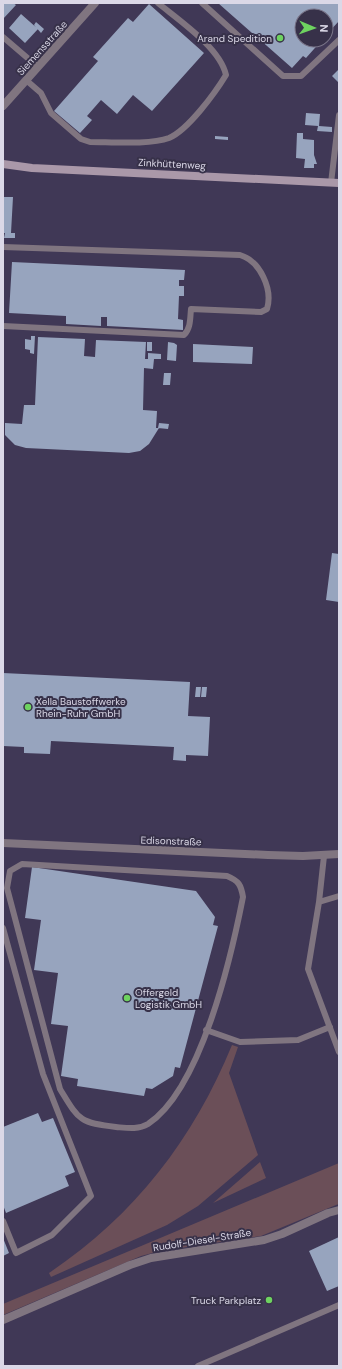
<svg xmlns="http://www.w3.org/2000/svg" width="342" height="1369" viewBox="0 0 342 1369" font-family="'DM Sans',sans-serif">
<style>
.built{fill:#403856;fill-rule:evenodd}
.green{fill:#6b4f58}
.building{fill:#97a4be}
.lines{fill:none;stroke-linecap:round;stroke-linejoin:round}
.lane{stroke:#807580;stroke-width:6}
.street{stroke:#807580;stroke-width:8}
.secondary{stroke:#aa98a9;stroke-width:8}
.poi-dot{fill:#6ed360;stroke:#373149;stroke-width:1.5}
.labels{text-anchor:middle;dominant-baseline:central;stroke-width:4;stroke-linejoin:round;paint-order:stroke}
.poi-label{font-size:10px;fill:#dbd8e7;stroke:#373149;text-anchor:end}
.street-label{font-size:10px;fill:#dbd8e7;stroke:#373149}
</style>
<rect width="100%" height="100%" fill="#373149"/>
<path class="built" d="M3,3H339V1366H3ZM302,16H326V40H302Z"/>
<path class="green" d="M232,1045L238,1047L229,1073L258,1155L198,1206L167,1225L51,1277L49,1273C134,1216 193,1140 232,1045Z
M260,1162L266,1178L213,1203Z
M339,1163V1204L336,1205L261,1236L160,1251L141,1256L3,1315V1304Z"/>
<path class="building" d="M3,3H13L16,5L3,19Z
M218,3H339V21L326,35V16H302V40H322L306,58L303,56L292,68Z
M149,4L204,53L152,111L133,95L117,114L101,100L87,116L92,120L80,133L54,111L98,61L93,57L128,18L133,22Z
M21,14L38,29L25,43L9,28Z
M36,22L44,29L41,33L34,25Z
M339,69V83L332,76Z
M306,113L320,114L319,126L332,127V132L317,131L318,126L305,125Z
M297,133H303V139L314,140V155L317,164H314V168H304L305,159L296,158Z
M215,136L228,137V140L215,139Z
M3,197H13L11,233H15V238H4L5,233H3Z
M12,262L185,270L184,280H179V286H184V296H179L178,319L183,320V330L107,326V317H101V326L66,324V316L9,313Z
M31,336H35L34,354L30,353V350L25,349V339L31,340Z
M38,337L85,339L84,356L95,357L96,340L146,342L145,359H148V353L161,354V359H154L153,369L144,368L143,410L157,411L156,428H159L149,444L140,451L129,453L26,448L15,445L5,435V423L22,424L24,405H35Z
M147,342H152V351H147Z
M168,342L174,343L177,345L176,361L167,360Z
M193,344L253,347L252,364L193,362Z
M164,373H171L170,385H163Z
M159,423L169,424L168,429L158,428Z
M332,553L339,554V602L326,600Z
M3,673L190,682L188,716L210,717L208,756L186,755V761L173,760L174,747L51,741L50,754L24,753V747L3,746Z
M196,687H201L200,697H195Z
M202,687H207L206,697H201Z
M32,867L196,891L215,917L213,925L218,926L180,1068L175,1067L173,1076L152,1089L146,1088L144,1096L77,1086L78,1079L61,1076L68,1026L51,1024L58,973L34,970L41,920L25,918Z
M38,1113L42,1122L53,1118L75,1172L65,1176L69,1186L6,1213L3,1205V1127Z
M339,1237V1286L327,1291L309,1251Z
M3,1238L9,1253L3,1256Z"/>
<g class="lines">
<path class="lane" d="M202,3L283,76H301L339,40
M3,37L38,67
M26,80L41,93L51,113L81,139L90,142C111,142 150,145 169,138C188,130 215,93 226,75C220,48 180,21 158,3
M331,183L339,115
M3,247L240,255C260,261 273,289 267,309L261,312L191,309C190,318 191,328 184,335L3,326
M324,856L319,902L308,969L339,1052
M22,864L227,876C239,881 241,885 243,897C231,958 201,1089 148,1124C138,1130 127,1128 116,1127C79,1123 79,1120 60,1089L7,888L10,871Z
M319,902L339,896
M3,928L43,1074L91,1196L52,1235L16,1253L3,1221
M206,1030L240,1042L298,1040L330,1027
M198,1366L339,1305"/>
<path class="street" d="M3,106L95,3
M3,843L268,855L303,856L339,854
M3,1320L130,1265L151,1258L264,1240L282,1234L328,1213L339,1210"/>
<path class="secondary" d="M3,164L32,168L339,183"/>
</g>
<g class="poi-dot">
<circle cx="280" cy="38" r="4"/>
<circle cx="28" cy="707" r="4"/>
<circle cx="127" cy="998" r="4"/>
<circle cx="269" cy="1300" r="4"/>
</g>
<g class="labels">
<g class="poi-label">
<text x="272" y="38">Arand Spedition</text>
<text x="36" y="701" text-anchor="start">Xella Baustoffwerke<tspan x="36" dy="12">Rhein-Ruhr GmbH</tspan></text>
<text x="135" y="992" text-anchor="start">Offergeld<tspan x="135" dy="12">Logistik GmbH</tspan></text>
<text x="261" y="1300">Truck Parkplatz</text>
</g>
<g class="street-label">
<text transform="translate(42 48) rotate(-48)">Siemensstraße</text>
<text transform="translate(172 164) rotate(3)">Zinkhüttenweg</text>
<text transform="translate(171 841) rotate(2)">Edisonstraße</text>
<text transform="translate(202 1240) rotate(-9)">Rudolf-Diesel-Straße</text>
</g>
</g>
<rect width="342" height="1369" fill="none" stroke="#dbd8e7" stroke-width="8"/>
<g transform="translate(314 28) rotate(92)"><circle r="19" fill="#373149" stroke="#797488"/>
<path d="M0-3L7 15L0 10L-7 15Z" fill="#6ed360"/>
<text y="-6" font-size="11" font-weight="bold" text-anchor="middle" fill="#dbd8e7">N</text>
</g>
</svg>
